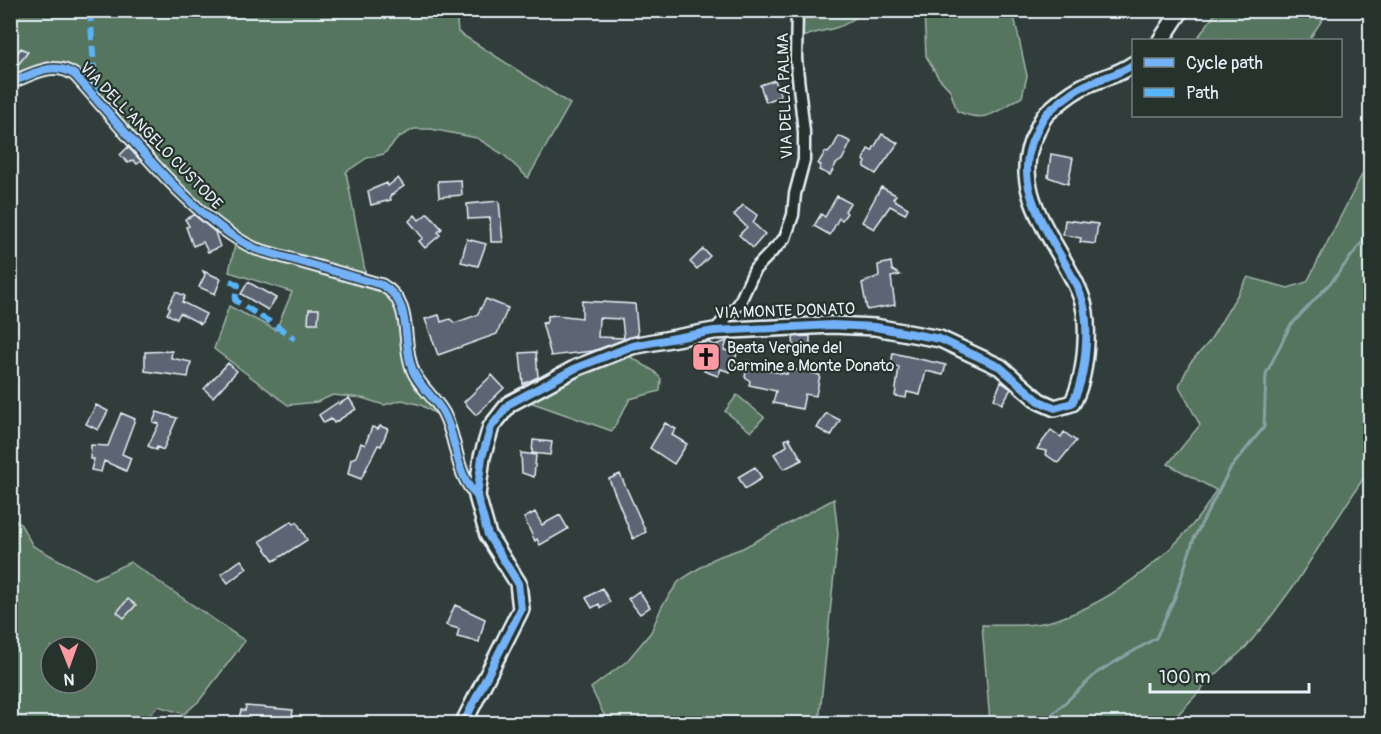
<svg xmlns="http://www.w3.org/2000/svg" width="1381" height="734" viewBox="0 0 1381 734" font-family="Pangolin,sans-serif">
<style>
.green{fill:#56755e;stroke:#9fb3ab;stroke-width:1.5;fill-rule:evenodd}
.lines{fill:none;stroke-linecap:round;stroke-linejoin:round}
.stream{stroke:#88a2a5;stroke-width:3}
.building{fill:#5c6573;stroke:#e8f1f8;stroke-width:1.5;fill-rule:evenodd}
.street-casing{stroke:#e8f1f8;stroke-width:15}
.secondary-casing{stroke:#e8f1f8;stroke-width:20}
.street{stroke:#26332d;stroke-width:10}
.secondary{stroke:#26332d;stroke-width:15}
.quiet{stroke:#56b5f8;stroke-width:6;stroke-dasharray:12 6;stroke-linecap:butt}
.cycleway-casing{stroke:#26332d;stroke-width:11}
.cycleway{stroke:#73b2f8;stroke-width:8}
.labels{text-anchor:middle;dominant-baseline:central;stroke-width:4.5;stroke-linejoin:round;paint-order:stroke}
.street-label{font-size:16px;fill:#e8f1f8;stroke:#26332d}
.poi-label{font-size:16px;fill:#e8f1f8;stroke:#26332d;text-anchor:start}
</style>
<rect width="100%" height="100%" fill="#313d3b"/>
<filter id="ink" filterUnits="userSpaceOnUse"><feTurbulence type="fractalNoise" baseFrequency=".0167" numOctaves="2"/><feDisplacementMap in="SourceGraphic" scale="12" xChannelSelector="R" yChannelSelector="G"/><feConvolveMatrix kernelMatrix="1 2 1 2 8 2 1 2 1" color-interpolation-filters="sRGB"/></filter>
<g filter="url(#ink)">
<path class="green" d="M456,10L458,32L570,104L528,178L504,155L477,138L431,129H414L399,137L384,154L367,158L346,172L366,276L246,241L204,213L79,85L62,72L11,81V11Z
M1218,10H1328V11L1309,40H1196Z
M798,11H863C837,36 824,25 797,40Z
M924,11H1013L1027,76L1022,97C995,111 988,125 957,111L950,90L938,77L926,56Z
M1370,159V468L1295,584L1270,618L1246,647L1212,678L1170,723H990L982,625C1005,625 1029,627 1051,621C1112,604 1186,546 1216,490L1168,464L1200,425L1179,386L1190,363L1209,342L1248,277L1288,288L1307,282Z
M236,240L394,292L408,353L442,411L438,415L421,405L402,400L384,405L362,398L333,395L317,402L288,405L214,349L229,306L276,330L292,292L229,272Z
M629,356L654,371L661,379L660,391L630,399L612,431L530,402L593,369Z
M737,395L764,417L751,432L725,411Z
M834,499L838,534L819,723H608L591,688L627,661L651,632L662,606L679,581L715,558L743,548Z
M10,515L21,525L33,546L94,579L130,562L245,641L199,701L184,714L158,706L142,723H11ZM51,647H87V683H51Z"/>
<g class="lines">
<path class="stream" d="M1042,724L1098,672L1156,638L1175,597L1194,538L1230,469L1264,427L1266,374L1290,326L1333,280L1363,241L1370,222"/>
</g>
<path class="building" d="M21,48L28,52L10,75V63Z
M775,80L781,96L766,102L760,85Z
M882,134L898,143L876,174L864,167L866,162L863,160L868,149L872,151Z
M839,136L851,142L842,160L836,164L830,175L819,170L821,165L818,164L825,152L828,153L833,147Z
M128,147L141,161L137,164L133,160L128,163L120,155Z
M1051,154L1073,158L1068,184L1048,177Z
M398,178L404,186L390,196L391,200L371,205L368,191L387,183L388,186Z
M461,180L462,195L439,197L438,181Z
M881,187L896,195L893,199L908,208L905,214L890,206L874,229L862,222Z
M837,196L850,203L845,211L847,213L842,220L839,218L830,235L814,226L821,214L825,217Z
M499,201L503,242H491L490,218L468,219L467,204Z
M743,205L757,215L753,223L765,234L753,248L739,235L747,227L734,215Z
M428,213L442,229L438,232L440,235L425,248L419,241L423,238L409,221L415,215L419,220Z
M194,215L215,232L220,247L208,252L203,242L193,246L186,227L189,226L185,219Z
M1065,220L1098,224L1095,244L1080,242L1081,238L1063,235Z
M467,239L486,244L478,266L461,262Z
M703,249L710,256L697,269L690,262Z
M891,262L892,270L900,275L891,277L895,305L867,310L862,283L879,276L878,265Z
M203,271L221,279L215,294L199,287L205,275Z
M248,282L276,298L268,310L241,294Z
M176,292L185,296L182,302L206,314L201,324L180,313L177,319L167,314L170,308L168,306Z
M486,299L508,308L497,334L438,355L425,319L439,315L441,322L450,319L455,323L477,315Z
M582,301L635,304L638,335L593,351L551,356L542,322L546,323L548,316L556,315L582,318ZM599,318L622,319L624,338L598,337Z
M309,309H319L318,323H308Z
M810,336V348L794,349L793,337Z
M727,341L724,350L737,354L730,372L721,369L718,376L704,371L706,364L691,359L696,344L707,342L715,345Z
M172,351L171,358L191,362L188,377L145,371V352Z
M536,352L538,377L523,384L520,353Z
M893,353L946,365L943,375L926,371L920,395L907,392L906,398L895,396L899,367L891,365Z
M748,361L761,364L760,369L787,374L788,368L820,375L816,396L805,394L802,409L773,403L776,391L749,385L750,381L745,377Z
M228,363L237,371L213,397L204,389Z
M492,375L504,388L476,415L464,402Z
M1001,382L1011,389L1002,404L994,399Z
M349,398L356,409L334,423L331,419L324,423L319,415L338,402L339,404Z
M96,405L108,411L98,430L86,424Z
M157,412L177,418L163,450L157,447L156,450L148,446L159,424L153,422Z
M121,413L135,419L122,454L131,458L126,471L104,461L101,472L91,470L94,459H90L91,445L108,446Z
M826,413L840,420L831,436L817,428Z
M665,423L676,429L672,435L687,444L674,464L650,448Z
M380,426L388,429L381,446L378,445L361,479L348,474L351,459L356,457L361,443L365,445L372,427L378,429Z
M1051,430L1061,437L1064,432L1076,441L1058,463L1045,454L1046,451L1037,449Z
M789,438L802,460L784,469L774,454L787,446L785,440Z
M533,440L552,442L550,455L532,453Z
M521,453L536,455L534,477L522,473Z
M755,467L762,478L745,489L738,477Z
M620,474L646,532L633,539L609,479Z
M535,512L542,525L560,515L568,529L540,545L537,539L535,541L524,518Z
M292,521L294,524L297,522L307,540L274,561L260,541Z
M241,560L247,568L228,583L221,574Z
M602,588L610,602L601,608L599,604L592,608L586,598Z
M639,591L650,607L640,614L628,599Z
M128,599L136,605L124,618L117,612Z
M455,605L485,619L479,642L457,637L459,629L446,625Z
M246,706L293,710L291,723H238L241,710L245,711Z"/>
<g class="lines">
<g class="street-casing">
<path id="street" d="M10,83C33,74 54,60 75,75C123,128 193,220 256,249L382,285C415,304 400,340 413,371C420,387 434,397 443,412C458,439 454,473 477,496
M714,331L739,304L755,269L785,238L793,215L795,194L804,160V132L796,59L797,10"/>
</g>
<g class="secondary-casing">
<path id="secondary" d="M1161,40L1181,10
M463,724L521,609L518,583L488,535L477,496L482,457L491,427L509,404L576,368L632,346L714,331L832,325L875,327L940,339L1000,367L1039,401L1055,408L1072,403C1086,379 1091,322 1081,296C1061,244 1005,191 1036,133C1039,126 1042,118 1047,113C1056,105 1069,94 1080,88C1098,78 1115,77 1134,64"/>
</g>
<use href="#street" class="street"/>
<use href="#secondary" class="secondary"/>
<path class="quiet" d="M90,10L96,97
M230,281L238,285L235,300C255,314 276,324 295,339"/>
<g class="cycleway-casing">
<path id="cycleway" d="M10,83C33,74 54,60 75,75C123,128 193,220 256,249L382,285C415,304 400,340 413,371C420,387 434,397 443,412C458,439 454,473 477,496
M463,724L521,609L518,583L488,535L477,496L482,457L491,427L509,404L576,368L632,346L714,331L832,325L875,327L940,339L1000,367L1039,401L1055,408L1072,403C1086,379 1091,322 1081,296C1061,244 1005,191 1036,133C1039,126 1042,118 1047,113C1056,105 1069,94 1080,88C1098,78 1115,77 1134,64"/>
</g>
<use href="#cycleway" class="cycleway"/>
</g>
</g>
<defs>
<g id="church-square" transform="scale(1.5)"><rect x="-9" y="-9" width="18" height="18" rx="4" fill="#ff9aa2" stroke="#26332d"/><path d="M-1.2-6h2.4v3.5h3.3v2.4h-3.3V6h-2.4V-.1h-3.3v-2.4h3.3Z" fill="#111"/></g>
</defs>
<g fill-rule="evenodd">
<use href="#church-square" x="706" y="357"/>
</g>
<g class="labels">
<g class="street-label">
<text transform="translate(785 96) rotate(-92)">VIA DELLA PALMA</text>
<text transform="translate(151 136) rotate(46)">VIA DELL'ANGELO CUSTODE</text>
<text transform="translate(785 311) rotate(-2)">VIA MONTE DONATO</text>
</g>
<g class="poi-label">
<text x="727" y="348">Beata Vergine del<tspan x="727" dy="18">Carmine a Monte Donato</tspan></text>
</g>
</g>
<rect width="1381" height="734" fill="none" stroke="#26332d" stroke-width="36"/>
<rect x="18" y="18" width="1345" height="698" fill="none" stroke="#e8f1f8" stroke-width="2" filter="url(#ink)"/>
<rect x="1132" y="39" width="210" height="78" fill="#26332d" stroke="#747f7e" stroke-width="1.5"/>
<rect x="1144" y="58" width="30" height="9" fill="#73b2f8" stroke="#747f7e" stroke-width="1.5"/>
<text x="1186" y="69" font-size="18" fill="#e8f1f8">Cycle path</text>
<rect x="1144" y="88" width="30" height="9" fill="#56b5f8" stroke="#747f7e" stroke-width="1.5"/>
<text x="1186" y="99" font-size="18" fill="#e8f1f8">Path</text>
<g transform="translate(69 665) rotate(179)"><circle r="28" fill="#26332d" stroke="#747f7e" stroke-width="1.5"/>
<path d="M0-4.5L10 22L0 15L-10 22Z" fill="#ff9aa2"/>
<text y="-9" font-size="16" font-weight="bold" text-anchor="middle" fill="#e8f1f8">N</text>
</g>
<path d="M1150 683v9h159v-9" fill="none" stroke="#e8f1f8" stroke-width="3"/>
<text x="1159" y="683" font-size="18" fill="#e8f1f8" stroke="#26332d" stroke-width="4.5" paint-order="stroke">100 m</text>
</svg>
